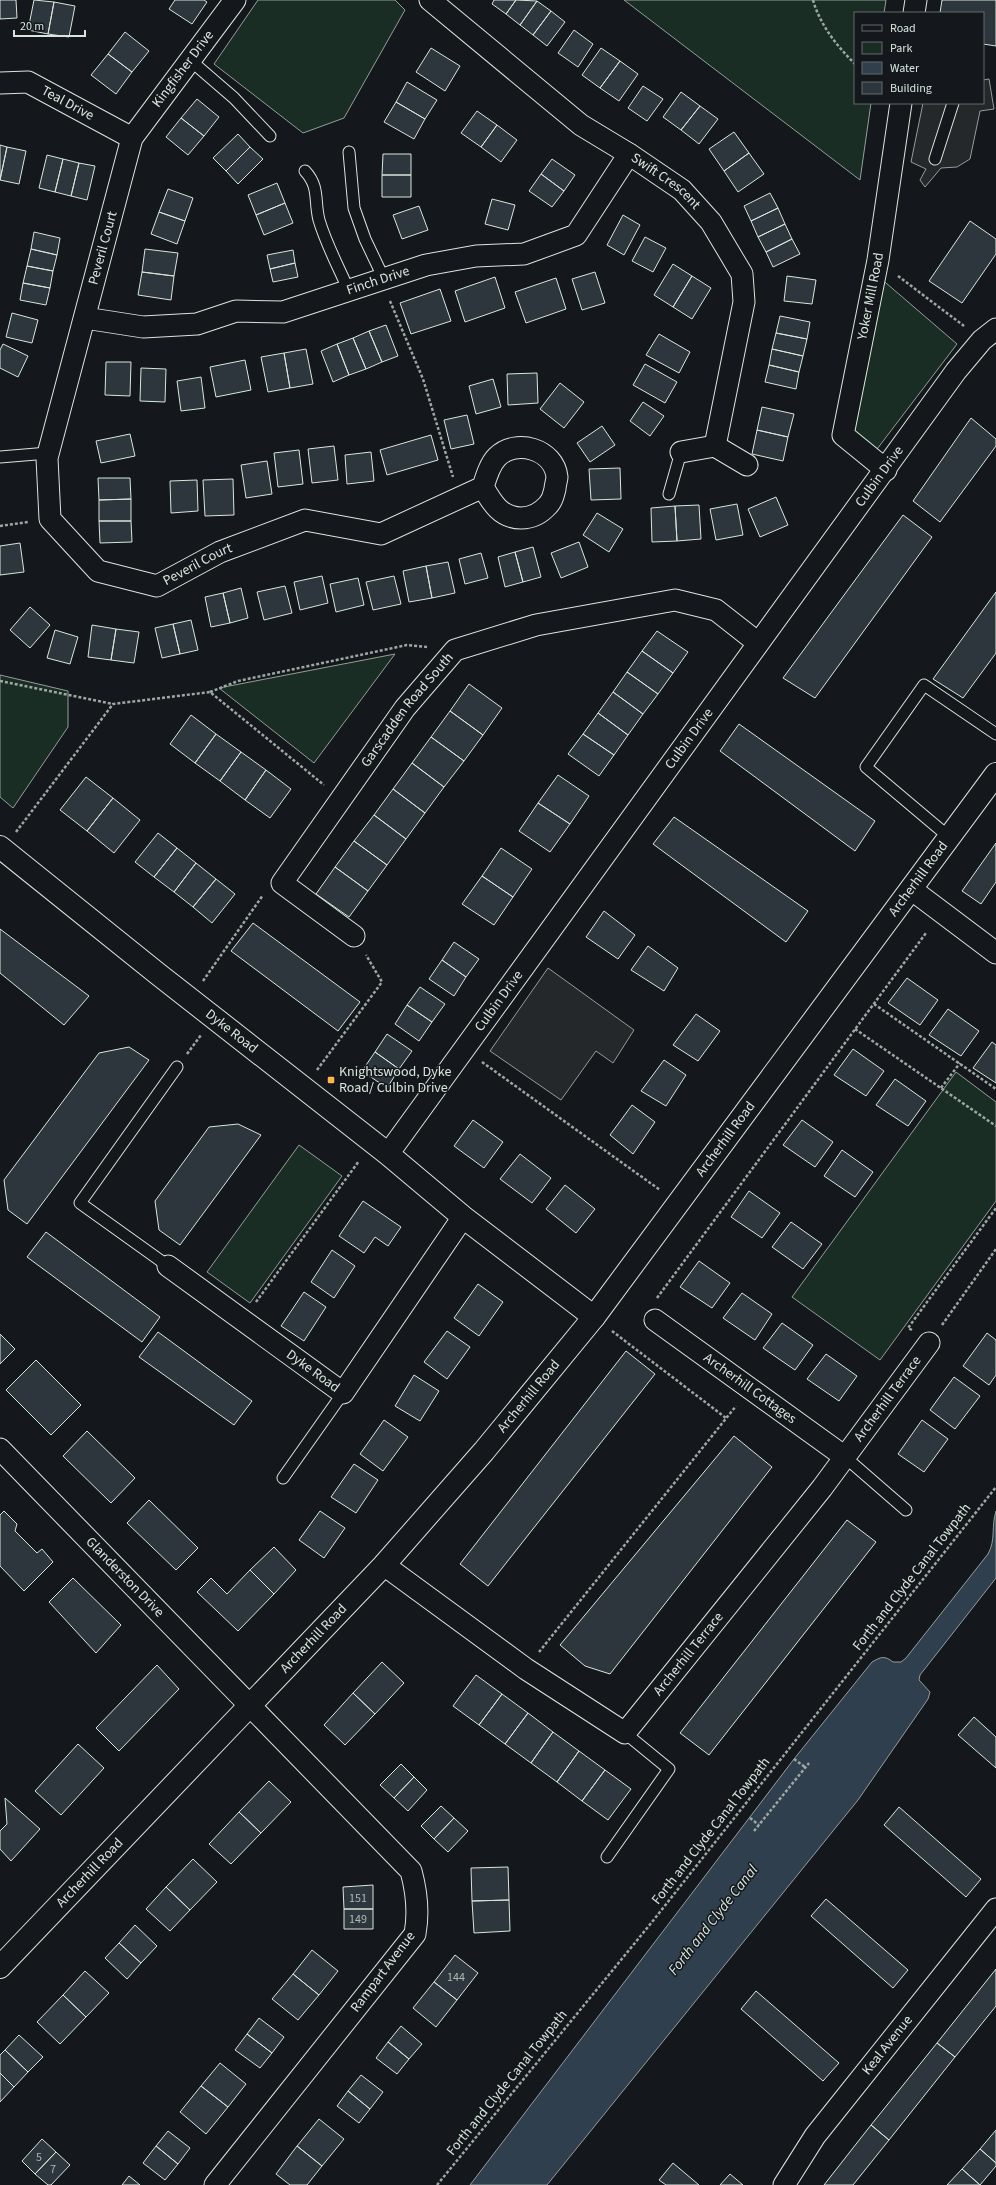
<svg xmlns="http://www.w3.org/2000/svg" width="996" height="2185" viewBox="0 0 996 2185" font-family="'Source Sans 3',sans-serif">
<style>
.green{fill:#1a2d24;stroke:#939e99}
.parking{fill:#24282b;stroke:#939e99}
.water{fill:#2f3f4d;stroke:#939e99}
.building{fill:#2c363c;stroke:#d8e6dc}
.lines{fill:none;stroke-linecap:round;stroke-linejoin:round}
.lane-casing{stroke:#d8e6dc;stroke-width:13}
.street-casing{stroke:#d8e6dc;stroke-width:23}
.secondary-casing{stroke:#d8e6dc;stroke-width:24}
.path{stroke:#9da8a2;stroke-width:2.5;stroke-dasharray:3 2;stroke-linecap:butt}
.lane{stroke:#14181c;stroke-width:11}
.street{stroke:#14181c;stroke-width:21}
.secondary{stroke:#14181c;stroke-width:22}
.poi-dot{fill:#ffb74d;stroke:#14181c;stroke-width:1.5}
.labels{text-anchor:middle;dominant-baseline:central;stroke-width:3;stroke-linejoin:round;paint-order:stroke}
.number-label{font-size:12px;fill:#adbab4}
.street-label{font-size:14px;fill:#d8e6dc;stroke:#14181c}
.poi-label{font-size:14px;fill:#d8e6dc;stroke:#14181c;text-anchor:start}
.water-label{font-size:15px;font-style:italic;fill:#d8e6dc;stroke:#14181c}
</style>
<rect width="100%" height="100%" fill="#14181c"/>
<path class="green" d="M258,0H395L405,10L344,118L303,133L214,64Z
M624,0H886L884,13H855V103H871L860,180Z
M879,277L957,344L874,453L850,431Z
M395,654L314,763L219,688Z
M0,675L68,691V727L13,808L0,797Z
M956,1072L996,1102V1201L880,1360L792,1297Z
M299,1145L342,1176L250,1303L207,1272Z"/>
<path class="parking" d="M989,79L994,109L980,111L970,159L957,167L941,168L925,187L920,180L926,169L911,162L923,103H983V80Z
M548,968L634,1030L613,1063L596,1051L561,1100L490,1051Z"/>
<path class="water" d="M996,1511V1578L920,1675L919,1680L930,1692L928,1699L858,1800L547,2185H470L794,1759L872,1662C881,1657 884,1655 893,1662H901L906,1658L988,1554C996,1540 991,1526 996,1511Z"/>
<path class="building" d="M0,0H16L17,18L0,19Z
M34,0L54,2L48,34L28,30Z
M175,0H204L207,2L192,24L169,9Z
M494,0H516L506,14L492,4Z
M516,0L537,1L520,25L506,14Z
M942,0H996V46L983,44V13H940Z
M537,1L551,11L533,35L520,25Z
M54,2L75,6L69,37L48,34Z
M551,11L565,22L547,46L533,35Z
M574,30L593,44L578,67L558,53Z
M125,32L149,51L132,72L108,54Z
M431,48L460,66L445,91L416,72Z
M601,48L620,61L600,88L582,75Z
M108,54L132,72L116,94L91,75Z
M620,61L638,74L619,101L600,88Z
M407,82L437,100L425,119L396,102Z
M643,86L663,99L647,121L628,108Z
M681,92L700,106L681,130L663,117Z
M197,99L219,117L204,136L181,118Z
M396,102L425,119L414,139L384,122Z
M700,106L718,119L699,144L681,130Z
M477,111L497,125L481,147L461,133Z
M181,118L204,136L188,155L166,137Z
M497,125L517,140L501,162L481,147Z
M734,132L749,153L724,171L709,149Z
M238,134L250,147L226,171L213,158Z
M0,145L7,147L0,180Z
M7,147L26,151L19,184L0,180Z
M250,147L263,159L238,184L226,171Z
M749,153L764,174L738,192L724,171Z
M383,154H411V175H382Z
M47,155L63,159L55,192L39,188Z
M63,159L79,163L71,196L55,192Z
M552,159L575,175L564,191L541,174Z
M79,163L95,166L87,200L71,196Z
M541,174L564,191L552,207L529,191Z
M382,175H411V197H382Z
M277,183L285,203L256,215L248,195Z
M168,189L193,198L185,221L159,212Z
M770,193L778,208L751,221L744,206Z
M492,199L515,205L508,230L485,224Z
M285,203L293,223L264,235L256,215Z
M419,206L428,230L402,239L393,215Z
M778,208L785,224L758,237L751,221Z
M159,212L185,221L177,244L151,234Z
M623,215L640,225L624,255L607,245Z
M970,221L996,239V254L962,303L929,281Z
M785,224L792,239L766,252L758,237Z
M34,232L60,238L57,255L31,249Z
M645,237L666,248L653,272L632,261Z
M792,239L800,254L773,267L766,252Z
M31,249L57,255L53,271L27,266Z
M145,249L178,253L174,276L142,272Z
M293,250L295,263L270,269L267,255Z
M295,263L298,277L273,282L270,269Z
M673,264L692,276L673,307L654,295Z
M27,266L53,271L50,288L23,283Z
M142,272L174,276L171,300L138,295Z
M595,272L605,303L582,310L572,279Z
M692,276L711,288L692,319L673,307Z
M787,276L816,280L812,304L784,301Z
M495,277L505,308L465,322L455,291Z
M556,278L566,309L526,323L515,292Z
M23,283L50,288L46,305L20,300Z
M440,289L451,321L411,334L400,303Z
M12,313L38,320L32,343L6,337Z
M780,316L810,322L807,339L776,333Z
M386,325L398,356L382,362L369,331Z
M369,331L382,362L366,369L353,338Z
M776,333L807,339L803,356L772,349Z
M659,334L690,352L679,373L646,355Z
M353,338L366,369L349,375L337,344Z
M3,344L28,356L18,377L0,368V350Z
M337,344L349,375L333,382L321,351Z
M306,349L313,384L290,388L284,353Z
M772,349L803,356L799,372L769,365Z
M284,353L290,388L268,392L261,357Z
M245,360L251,390L216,397L210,367Z
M106,362H131L130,396L105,395Z
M645,364L677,382L665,403L633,385Z
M769,365L799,372L796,389L765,382Z
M141,368L166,369L165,402L140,401Z
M537,373L538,403L508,405L507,374Z
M201,377L205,408L181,411L177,381Z
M493,379L501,407L476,414L469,386Z
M560,383L584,402L564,428L540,409Z
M643,402L664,416L650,436L630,421Z
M762,407L794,414L788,437L757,430Z
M467,415L474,444L451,449L444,420Z
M971,418L996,439V446L940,522L913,501Z
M602,426L615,445L590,462L577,443Z
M757,430L788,437L783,461L752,454Z
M130,434L135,456L101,463L96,441Z
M431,435L438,460L387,475L380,450Z
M334,446L338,480L312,483L308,449Z
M299,450L303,484L278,487L274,453Z
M371,452L374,481L347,484L345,455Z
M267,461L272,494L246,498L241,465Z
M620,468L621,499L591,500L589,469Z
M98,478H130L131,499L99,500Z
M233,479L234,515L205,516L203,480Z
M197,480L198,511L171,513L170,481Z
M776,497L788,525L760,537L748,509Z
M131,499V521H99V500Z
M737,504L743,535L716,540L710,509Z
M699,505L701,539L677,541L675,506Z
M675,506L677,541L652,542L651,508Z
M597,513L623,529L609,552L583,535Z
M903,515L932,537L815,698L783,678Z
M99,521H131L132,542L100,543Z
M579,542L588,567L561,578L551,553Z
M20,543L24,572L0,575V546Z
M533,547L541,577L523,582L515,552Z
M515,552L523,582L505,587L498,557Z
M481,553L488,578L465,584L459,559Z
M448,562L455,593L432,598L426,566Z
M426,566L432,598L409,602L403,571Z
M322,576L328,603L300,610L294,582Z
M394,576L401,604L373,610L366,582Z
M358,578L364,605L336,612L330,584Z
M285,586L292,613L264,620L257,592Z
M241,588L248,618L230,623L223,593Z
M996,592V653L963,698L933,679Z
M223,593L230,623L211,627L205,597Z
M30,607L50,625L30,648L10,630Z
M191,620L198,650L180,654L173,624Z
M173,624L180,654L162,658L155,628Z
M92,625L116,629L111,660L88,657Z
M116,629L139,632L134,663L111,660Z
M55,630L78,637L70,664L47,658Z
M657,631L688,652L673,673L642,651Z
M642,651L673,673L658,694L627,672Z
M627,672L658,694L643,714L613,692Z
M469,684L502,708L483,735L450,711Z
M613,692L643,714L628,735L598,713Z
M450,711L483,735L464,761L431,737Z
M598,713L628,735L614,755L583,734Z
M191,715L216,734L195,763L170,744Z
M739,724L875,821L855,851L720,751Z
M216,734L241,752L220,781L195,763Z
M583,734L614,755L599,776L568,754Z
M431,737L464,761L444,787L412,763Z
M241,752L266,770L245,800L220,781Z
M412,763L444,787L425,813L393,789Z
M266,770L291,789L270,818L245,800Z
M558,775L589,796L570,824L538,803Z
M86,777L113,798L87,831L60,810Z
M393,789L425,813L406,839L374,815Z
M113,798L140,820L114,853L87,831Z
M538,803L570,824L550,852L519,831Z
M374,815L406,839L387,865L354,841Z
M674,817L808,911L786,942L653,844Z
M158,833L177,848L154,877L135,862Z
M354,841L387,865L368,891L335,867Z
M996,843V882L981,904L962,891Z
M177,848L196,863L174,892L154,877Z
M501,848L532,869L513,897L482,876Z
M196,863L216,879L193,907L174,892Z
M335,867L368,891L349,917L316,894Z
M482,876L513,897L494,925L462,904Z
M216,879L235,894L212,923L193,907Z
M604,911L635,935L618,959L586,937Z
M253,923L360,1002L338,1031L231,951Z
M0,929L89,996L64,1025L0,973Z
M454,942L479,959L466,977L442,960Z
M648,946L678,968L664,991L631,970Z
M442,960L466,977L454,996L429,979Z
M907,978L938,1000L920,1025L888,1003Z
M420,987L445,1004L432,1022L407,1005Z
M407,1005L432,1022L419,1041L395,1024Z
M948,1009L979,1031L961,1056L929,1035Z
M696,1014L720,1031L698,1061L673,1045Z
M387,1034L412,1051L399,1069L375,1052Z
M992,1042L996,1045V1083L973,1068Z
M129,1047L149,1060L27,1224L8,1210L4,1180L99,1053Z
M853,1049L884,1071L866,1096L834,1075Z
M375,1052L399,1069L387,1088L362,1071Z
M664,1060L686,1075L666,1106L641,1091Z
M895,1079L926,1101L908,1126L876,1105Z
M632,1105L655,1122L633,1154L610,1135Z
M473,1120L503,1142L484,1168L454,1146Z
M802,1120L833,1142L815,1167L783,1145Z
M238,1124L261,1135L180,1245L159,1230L155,1201L209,1127Z
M842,1150L873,1172L855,1197L824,1176Z
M520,1154L551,1178L532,1203L500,1179Z
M565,1185L595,1209L576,1233L546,1209Z
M749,1191L780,1213L762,1238L731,1217Z
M363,1201L401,1227L388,1246L375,1237L364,1253L339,1236Z
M791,1222L822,1244L803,1269L772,1247Z
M46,1232L160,1317L142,1342L27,1257Z
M332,1250L355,1266L334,1298L311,1282Z
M699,1261L730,1283L712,1308L680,1287Z
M478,1284L503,1302L479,1336L454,1318Z
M304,1292L326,1307L304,1341L281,1326Z
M742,1293L772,1314L755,1340L723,1318Z
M782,1323L813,1345L795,1370L763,1348Z
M447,1331L470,1347L447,1379L424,1362Z
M158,1332L252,1401L234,1425L139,1357Z
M987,1333L996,1340V1375L989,1385L963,1366Z
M0,1334L15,1349L0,1364Z
M626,1351L655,1374L488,1586L460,1564Z
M826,1354L857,1376L839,1401L807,1379Z
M36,1360L81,1405L51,1435L6,1390Z
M414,1375L439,1391L420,1421L395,1406Z
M954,1377L980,1396L955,1429L930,1410Z
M384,1420L408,1437L383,1471L360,1454Z
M922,1420L948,1439L924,1472L898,1454Z
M87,1431L135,1478L111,1503L63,1456Z
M734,1436L772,1467L610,1674L585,1666L560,1645Z
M354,1464L378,1480L356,1513L331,1497Z
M149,1500L198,1548L176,1570L127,1523Z
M4,1511L17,1524L15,1531L37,1553L42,1549L53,1562L24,1591L0,1566V1515Z
M320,1511L345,1528L324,1558L299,1540Z
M847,1520L876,1542L709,1755L680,1733Z
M274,1547L296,1570L274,1594L250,1570Z
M250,1570L274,1594L238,1631L197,1592L211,1578L227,1594Z
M73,1578L121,1625L96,1653L49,1602Z
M382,1662L404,1683L375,1714L353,1693Z
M157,1665L179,1689L119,1751L96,1728Z
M476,1675L502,1694L479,1725L453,1706Z
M353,1693L375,1714L345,1745L324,1725Z
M502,1694L528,1713L505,1744L479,1725Z
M528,1713L553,1732L531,1763L505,1744Z
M974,1717L996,1737V1768L958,1735Z
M553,1732L579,1751L557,1782L531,1763Z
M78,1744L104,1768L61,1815L35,1791Z
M579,1751L605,1770L582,1801L557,1782Z
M401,1764L414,1777L394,1798L380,1785Z
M605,1770L631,1789L608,1820L582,1801Z
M414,1777L427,1790L408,1811L394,1798Z
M269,1781L291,1802L261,1833L239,1812Z
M5,1798L40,1829L11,1861L0,1849V1831L7,1824Z
M441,1806L454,1818L434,1839L421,1826Z
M899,1807L981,1879L966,1897L884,1825Z
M239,1812L261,1833L231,1864L209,1844Z
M454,1818L468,1831L448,1852L434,1839Z
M193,1859L217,1882L190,1910L166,1887Z
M508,1867L509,1900L472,1901L471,1868Z
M373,1885V1909H344L343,1887Z
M166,1887L190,1910L170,1931L146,1909Z
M826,1899L908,1970L893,1988L811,1916Z
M509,1900L510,1931L474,1933L472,1901Z
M344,1909H373V1929H344Z
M135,1925L157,1946L141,1963L119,1943Z
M119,1943L141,1963L127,1979L105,1958Z
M312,1950L338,1971L319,1995L293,1974Z
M455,1955L478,1973L457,2000L434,1982Z
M996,1969V2006L955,2057L937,2043Z
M85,1971L109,1993L86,2017L63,1995Z
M293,1974L319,1995L298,2020L272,1999Z
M434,1982L457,2000L436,2027L413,2008Z
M756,1991L839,2063L823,2081L741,2009Z
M63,1995L86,2017L60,2044L37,2022Z
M259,2018L284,2037L272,2053L247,2034Z
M401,2026L422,2044L409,2059L388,2042Z
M247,2034L272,2053L260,2068L235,2050Z
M19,2035L43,2057L28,2072L5,2050Z
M388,2042L409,2059L397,2074L376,2058Z
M937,2043L955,2057L889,2140L871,2125Z
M5,2050L28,2072L14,2087L0,2073V2055Z
M220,2063L246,2084L228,2107L201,2086Z
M0,2073L14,2087L0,2102Z
M361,2075L383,2092L370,2109L348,2091Z
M201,2086L228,2107L206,2134L180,2112Z
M348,2091L370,2109L359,2123L337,2106Z
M319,2119L344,2139L322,2166L297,2146Z
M871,2125L889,2140L853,2185H824Z
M996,2130V2163L980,2149Z
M168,2131L190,2148L178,2164L156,2146Z
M42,2139L56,2152L35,2174L22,2161Z
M156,2146L178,2164L165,2180L143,2163Z
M297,2146L322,2166L307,2185H290L276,2174Z
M980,2149L996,2163V2166L980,2185L962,2169Z
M56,2152L70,2165L51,2185H48L35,2174Z
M673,2163L699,2185H666L659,2180Z
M962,2169L980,2185H947Z
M730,2174L743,2185H720Z
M129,2176L140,2185H122Z"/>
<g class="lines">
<g class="lane-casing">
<path id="lane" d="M190,60L234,98L270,136
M349,152L354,208L365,239L384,279
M935,159L953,103
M305,171C320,187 314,201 319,220C326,244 339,268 349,291
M0,457L48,453
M669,494L681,452
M949,837L866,767L924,685L996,734
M168,1266L80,1203L177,1067
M845,1457L906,1510
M283,1478L343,1393
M607,1857L669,1769L625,1733"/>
</g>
<g class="street-casing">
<g id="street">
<path id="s1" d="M235,0L132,138L47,458L50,519L98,571L157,586L220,552L305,520L381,534L483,487C486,477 490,464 497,457C516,438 554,449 557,477C557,480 555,485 555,489C553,496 553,500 548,505C541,513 532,518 521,518C501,518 492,503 483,487"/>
<path id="s2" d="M430,0L581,125L629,154L682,190L711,222L742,274L744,302L715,446"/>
<path d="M914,13L916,0"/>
<path id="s3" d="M0,83L28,82L132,138"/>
<path id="s4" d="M85,318L143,327L197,324L236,311L283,312L426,265L476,256L524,254L576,235L629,154"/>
<path d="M681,452L715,446L747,465"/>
<path id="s5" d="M886,470L843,435L878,260L901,103"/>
<path d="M911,889L996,953"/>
<path id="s6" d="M354,936L282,883L405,708L455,650L536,625L675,600L716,610L758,643"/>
<path id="s7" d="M388,1154L956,371L982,340L996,329"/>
<path id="s8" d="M168,1266L343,1393L463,1217"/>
<path id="s9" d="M655,1320L845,1457"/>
<path id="s10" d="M0,1449L411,1871C417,1893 419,1912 415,1934L215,2185"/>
<path id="s11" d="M384,1565L526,1669L625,1733L822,1488L929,1343"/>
<path id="s12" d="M784,2185L815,2136L996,1909"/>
</g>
</g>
<g class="secondary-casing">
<g id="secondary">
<path id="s13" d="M0,847L158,974L388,1154L463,1217L594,1317"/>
<path id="s14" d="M0,1967L384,1565L484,1451L594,1317L996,774"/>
</g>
</g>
<path class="path" d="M813,0C820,25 837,46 855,64
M898,276L964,326
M390,301L423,379L453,477
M0,526L28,522
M0,681L113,704
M210,692L238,681L407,645L428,647
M16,832L113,704L210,692L324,785
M203,981L263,895
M874,1004L996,1089
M855,1029L996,1126
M187,1054L201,1035
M482,1062L660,1190
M317,1070L382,982L366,955
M941,1088L960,1063
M657,1298L926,933
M256,1302L359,1161
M942,1325L996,1249
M912,1330L908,1328L996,1208
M612,1331L726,1418
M539,1652L736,1406
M794,1759L805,1767
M750,1818L759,1825
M754,1831L809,1763
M437,2185L652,1922L996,1487"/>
<use href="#lane" class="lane"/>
<use href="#street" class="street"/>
<use href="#secondary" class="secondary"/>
</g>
<rect class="poi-dot" x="327" y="1076" width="8" height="8" rx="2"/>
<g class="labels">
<g class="number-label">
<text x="358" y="1898">151</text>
<text x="358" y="1919">149</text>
<text x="456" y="1977">144</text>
<text x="39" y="2157">5</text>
<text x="53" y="2169">7</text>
</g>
<g class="street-label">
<text transform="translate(183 69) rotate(-53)">Kingfisher Drive</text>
<text stroke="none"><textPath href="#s3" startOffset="73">Teal Drive</textPath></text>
<text stroke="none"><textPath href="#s2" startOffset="298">Swift Crescent</textPath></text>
<text transform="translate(103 248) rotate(-75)">Peveril Court</text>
<text stroke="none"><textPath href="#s4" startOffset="301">Finch Drive</textPath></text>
<text stroke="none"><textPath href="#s5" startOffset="197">Yoker Mill Road</textPath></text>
<text stroke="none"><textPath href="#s7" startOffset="837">Culbin Drive</textPath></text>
<text stroke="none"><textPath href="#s1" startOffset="742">Peveril Court</textPath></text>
<text stroke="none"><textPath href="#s6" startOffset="303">Garscadden Road South</textPath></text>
<text stroke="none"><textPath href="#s7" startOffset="513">Culbin Drive</textPath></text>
<text stroke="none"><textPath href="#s14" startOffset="1426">Archerhill Road</textPath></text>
<text stroke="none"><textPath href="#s7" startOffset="189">Culbin Drive</textPath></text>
<text stroke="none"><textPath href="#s13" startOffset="296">Dyke Road</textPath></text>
<text stroke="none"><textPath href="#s14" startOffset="1102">Archerhill Road</textPath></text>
<text stroke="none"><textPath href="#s8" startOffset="179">Dyke Road</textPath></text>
<text stroke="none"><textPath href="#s9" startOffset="117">Archerhill Cottages</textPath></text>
<text stroke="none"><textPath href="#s14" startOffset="778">Archerhill Road</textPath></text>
<text stroke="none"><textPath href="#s11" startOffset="719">Archerhill Terrace</textPath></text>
<text stroke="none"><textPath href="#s10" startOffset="179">Glanderston Drive</textPath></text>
<text transform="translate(912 1577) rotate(-52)">Forth and Clyde Canal Towpath</text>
<text stroke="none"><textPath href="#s14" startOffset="454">Archerhill Road</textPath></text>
<text stroke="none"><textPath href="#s11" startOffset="395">Archerhill Terrace</textPath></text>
<text transform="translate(711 1831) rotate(-52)">Forth and Clyde Canal Towpath</text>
<text stroke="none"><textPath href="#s14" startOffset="130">Archerhill Road</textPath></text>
<text transform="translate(383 1972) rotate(-53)">Rampart Avenue</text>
<text stroke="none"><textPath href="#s12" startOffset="174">Keal Avenue</textPath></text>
<text transform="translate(507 2083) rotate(-51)">Forth and Clyde Canal Towpath</text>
</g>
<g class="poi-label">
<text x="339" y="1072">Knightswood, Dyke<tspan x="339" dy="16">Road/ Culbin Drive</tspan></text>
</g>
<g class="water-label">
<text transform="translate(713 1920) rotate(-52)">Forth and Clyde Canal</text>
</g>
</g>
<rect x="854" y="12" width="130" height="92" fill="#14181c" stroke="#626a69"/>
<rect x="862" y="25" width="20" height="6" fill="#14181c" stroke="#626a69"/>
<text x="890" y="32" font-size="12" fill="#d8e6dc">Road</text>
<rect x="862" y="42" width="20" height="12" fill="#1a2d24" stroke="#626a69"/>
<text x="890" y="52" font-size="12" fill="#d8e6dc">Park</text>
<rect x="862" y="62" width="20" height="12" fill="#2f3f4d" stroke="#626a69"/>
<text x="890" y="72" font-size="12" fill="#d8e6dc">Water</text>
<rect x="862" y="82" width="20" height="12" fill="#2c363c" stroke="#626a69"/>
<text x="890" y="92" font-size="12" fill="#d8e6dc">Building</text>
<path d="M14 30v6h71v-6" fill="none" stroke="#d8e6dc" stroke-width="2"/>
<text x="20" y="30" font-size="12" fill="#d8e6dc" stroke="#14181c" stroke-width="3" paint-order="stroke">20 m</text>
</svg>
